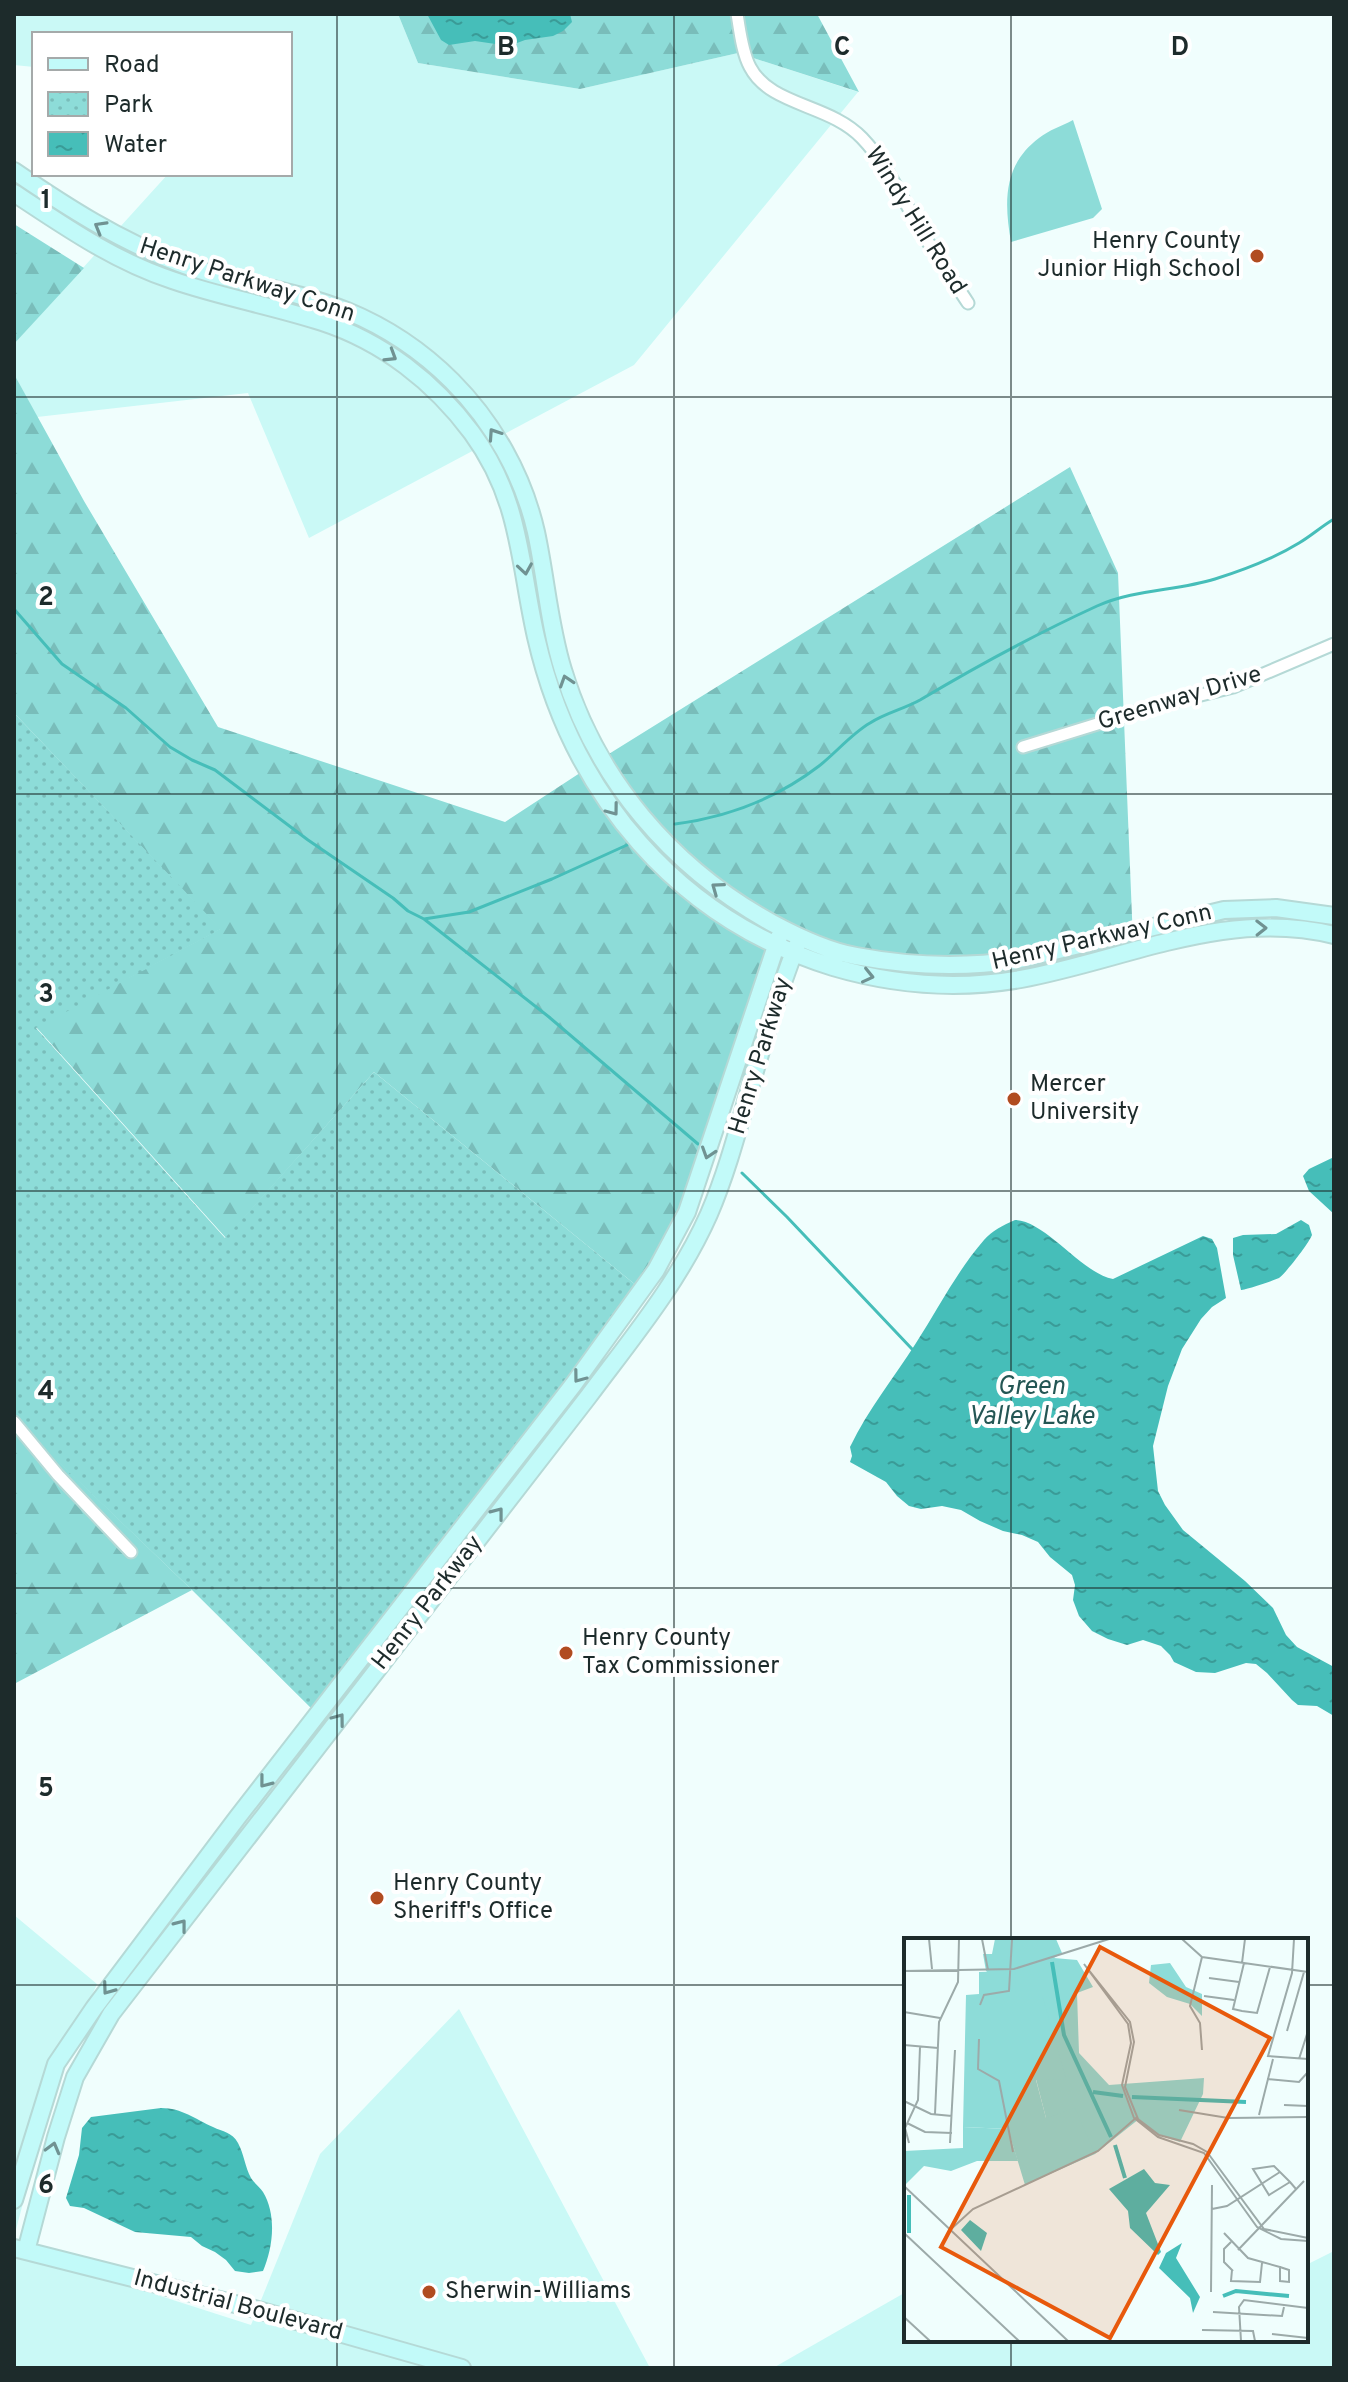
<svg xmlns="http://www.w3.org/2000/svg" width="1348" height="2382" viewBox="0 0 1348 2382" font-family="Overpass,sans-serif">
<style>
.built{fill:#caf9f6}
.green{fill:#8ddcd8}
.forest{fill:url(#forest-firs)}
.park{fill:url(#park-dots)}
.water{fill:url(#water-ripples)}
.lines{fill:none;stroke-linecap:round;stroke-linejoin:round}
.stream{stroke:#46beb9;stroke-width:3}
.street-casing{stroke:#b5d9d6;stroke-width:15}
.secondary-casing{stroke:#b5d9d6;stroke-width:20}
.street{stroke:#fff;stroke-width:11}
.secondary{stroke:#c2faf9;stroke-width:16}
.oneway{stroke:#709292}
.grid{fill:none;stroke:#1d2b2b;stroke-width:2;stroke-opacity:0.55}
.poi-dot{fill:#b14c20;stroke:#fff;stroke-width:3}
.labels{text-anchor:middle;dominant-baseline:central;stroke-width:8;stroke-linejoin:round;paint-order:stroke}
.street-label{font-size:24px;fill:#1d2b2b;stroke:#fff}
.poi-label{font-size:24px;fill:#1d2b2b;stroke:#fff;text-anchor:start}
.water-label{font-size:26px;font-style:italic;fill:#245654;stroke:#fff}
.inset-river{fill:none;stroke:#46beb9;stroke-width:4}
.inset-road{fill:none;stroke:#9caaa9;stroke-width:2}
.view{fill:#e8590c;fill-opacity:0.15;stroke:#e8590c;stroke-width:4}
.inset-edge{fill:none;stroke:#1d2b2b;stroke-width:4}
.grid-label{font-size:26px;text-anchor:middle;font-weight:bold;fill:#1d2b2b;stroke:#fff;stroke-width:8;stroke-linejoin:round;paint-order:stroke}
</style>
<defs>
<pattern id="forest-firs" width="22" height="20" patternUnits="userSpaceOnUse" patternTransform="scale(2)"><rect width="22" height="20" fill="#8ddcd8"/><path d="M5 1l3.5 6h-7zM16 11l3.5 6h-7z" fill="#79bdba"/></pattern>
<pattern id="park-dots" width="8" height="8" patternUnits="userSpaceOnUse" patternTransform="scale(2)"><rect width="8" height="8" fill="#8ddcd8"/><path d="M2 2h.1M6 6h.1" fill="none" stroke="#79bdba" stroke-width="1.8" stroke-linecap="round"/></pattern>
<pattern id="water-ripples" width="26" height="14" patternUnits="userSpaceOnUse" patternTransform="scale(2)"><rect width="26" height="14" fill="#46beb9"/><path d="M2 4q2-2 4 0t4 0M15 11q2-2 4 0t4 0" fill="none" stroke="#3a9b97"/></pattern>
</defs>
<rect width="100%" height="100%" fill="#f0fefd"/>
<path class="built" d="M14,14H398L418,63L580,89L738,53L858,92L634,365L309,538L248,393L37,417L14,374V344L168,174H290V34H34V67L14,65Z
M14,1915L97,1984L58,2071L14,2237Z
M459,2009L650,2368H14V2249L251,2325L320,2154Z
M1334,2251V2368H773L906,2292V2340H1306V2265Z"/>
<path class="green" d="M1073,120L1102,209L1093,218L1011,242C1004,202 1003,165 1039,138C1049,130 1062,126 1073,120Z"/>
<path class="forest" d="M398,14H817L859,92L738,53L580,89L418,63Z
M14,224L84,268L14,344Z
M14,374L84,501L218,727L505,822L612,752L1070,467L1118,573L1133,941L975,973L804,935L648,1295L374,1072L226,1238L36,1027L220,929L14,713Z
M25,1429L192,1590L14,1684V1434Z"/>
<path class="park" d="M14,713L221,929L36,1028L225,1238L374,1072L648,1295L318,1715L192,1590L25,1430L14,1434Z"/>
<path class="water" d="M427,14H570L572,22L563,31L553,36L525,40L509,46L475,41L449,45L441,40Z
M1334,1157V1214L1309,1191L1303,1176L1309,1169Z
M1015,1220C1046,1221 1081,1273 1113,1279L1203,1236L1212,1239L1217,1248L1226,1298L1212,1307L1201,1319L1182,1349L1168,1386L1153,1446L1158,1491L1165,1505L1183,1530L1245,1581L1273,1608L1286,1635L1297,1647L1334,1667V1716L1317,1706L1298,1705L1292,1700L1267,1673L1256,1664L1246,1663L1215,1673L1196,1672L1174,1662L1170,1655L1161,1646L1143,1640L1127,1645L1108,1639L1092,1631L1079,1616L1073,1600L1075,1585L1072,1575L1050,1557L1038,1542L1022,1535L1003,1531L980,1521L961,1510L942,1506L921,1509L909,1506L897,1496L886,1482L850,1462L852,1456L850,1447C869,1408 893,1379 916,1343C938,1309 957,1271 984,1240C992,1231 1003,1225 1015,1220Z
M1301,1220L1309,1225L1312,1235C1309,1243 1286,1273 1279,1278C1275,1280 1246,1290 1241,1290L1233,1255V1238L1243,1235L1276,1234Z
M161,2108C182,2108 195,2119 213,2127C223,2132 232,2132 238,2143C244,2154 245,2167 251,2178C254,2183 260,2187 263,2192C277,2215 273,2248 263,2271L249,2273L235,2271L226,2260L215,2252L202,2246L191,2237L135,2232L84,2208L70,2206L66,2198L79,2155L82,2128L91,2117Z"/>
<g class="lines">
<path class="stream" d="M14,609L62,664L126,708L170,747L192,760L215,770L308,840L393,898L408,911L424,919L549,1017L698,1144
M675,824C728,817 776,799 819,766C837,752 851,734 870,723C885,713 904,709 920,700C977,666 1036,634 1097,606C1135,589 1177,591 1215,579C1244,570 1273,559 1299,543C1311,536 1322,526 1334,519
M424,919L469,912L552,879L627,845
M742,1173L787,1217L912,1349"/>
<g class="street-casing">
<path id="street" d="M737,14C740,31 742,52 750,67C770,106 830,104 862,138C886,163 901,196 918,225C933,252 951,277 968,303
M1023,747L1149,708L1233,687L1334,644
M14,1422L58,1475L131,1552"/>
</g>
<g class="secondary-casing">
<path id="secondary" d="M14,171C67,207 118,240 179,263C233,284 293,289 347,311C386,327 422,351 452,381C493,422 523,475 536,532C546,578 549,625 563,670C596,779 672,868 772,923C798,937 827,951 856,956C909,966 964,968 1017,960L1224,910L1276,908L1334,916
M14,193C64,226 114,261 172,280C221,297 273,306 322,322C383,342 434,382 472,433C521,500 519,562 536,637C572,794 677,919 833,967C894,985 958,990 1021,979C1125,960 1226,908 1334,935
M14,2200L56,2064L94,2008L237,1818L573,1385L656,1270L687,1212L779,937
M14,2248L251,2308L462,2368
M26,2251L56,2137L75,2077L111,2014L588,1397C632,1338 679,1282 709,1214C725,1177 736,1137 747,1098C762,1047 777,996 796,947"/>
</g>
<use href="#street" class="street"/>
<use href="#secondary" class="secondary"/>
</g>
<defs><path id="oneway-chevron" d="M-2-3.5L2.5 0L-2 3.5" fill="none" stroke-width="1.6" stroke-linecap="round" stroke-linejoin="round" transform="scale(2)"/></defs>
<g class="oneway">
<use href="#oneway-chevron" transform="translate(100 227) rotate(-150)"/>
<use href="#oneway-chevron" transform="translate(391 356) rotate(32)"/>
<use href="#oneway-chevron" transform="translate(494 434) rotate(-124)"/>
<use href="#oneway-chevron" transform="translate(525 569) rotate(81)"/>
<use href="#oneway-chevron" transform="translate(566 681) rotate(-108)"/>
<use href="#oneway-chevron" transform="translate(613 810) rotate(53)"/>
<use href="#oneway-chevron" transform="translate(717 888) rotate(-144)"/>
<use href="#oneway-chevron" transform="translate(1261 928) rotate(-1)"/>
<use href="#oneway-chevron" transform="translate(868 976) rotate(13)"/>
<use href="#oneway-chevron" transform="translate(708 1153) rotate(108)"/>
<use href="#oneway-chevron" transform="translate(579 1377) rotate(127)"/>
<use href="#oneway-chevron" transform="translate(498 1513) rotate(-52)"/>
<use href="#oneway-chevron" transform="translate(339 1719) rotate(-53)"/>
<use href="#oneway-chevron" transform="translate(265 1782) rotate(128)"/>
<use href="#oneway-chevron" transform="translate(181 1925) rotate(-52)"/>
<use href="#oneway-chevron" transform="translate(108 1989) rotate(126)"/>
<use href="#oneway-chevron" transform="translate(53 2148) rotate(-75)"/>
</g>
<path class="grid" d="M337,14V2368M674,14V2368M1011,14V1940M14,397H1334M14,794H1334M14,1191H1334M14,1588H1334M14,1985H906M1306,1985H1334M1011,2340V2368"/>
<g class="poi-dot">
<circle cx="1257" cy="256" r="8"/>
<circle cx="1014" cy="1099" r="8"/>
<circle cx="566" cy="1653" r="8"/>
<circle cx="377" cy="1898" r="8"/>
<circle cx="429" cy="2292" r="8"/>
</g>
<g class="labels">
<g class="street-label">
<text transform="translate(915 221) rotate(58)">Windy Hill Road</text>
<text transform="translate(247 281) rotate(18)">Henry Parkway Conn</text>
<text transform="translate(1180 699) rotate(-17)">Greenway Drive</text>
<text transform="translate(1102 938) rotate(-13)">Henry Parkway Conn</text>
<text transform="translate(761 1056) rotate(-73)">Henry Parkway</text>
<text transform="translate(428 1603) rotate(-52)">Henry Parkway</text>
<text transform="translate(238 2306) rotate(15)">Industrial Boulevard</text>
</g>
<g class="poi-label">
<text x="1241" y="242" text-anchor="end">Henry County<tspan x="1241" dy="28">Junior High School</tspan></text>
<text x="1030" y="1085">Mercer<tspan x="1030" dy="28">University</tspan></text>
<text x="582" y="1639">Henry County<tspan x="582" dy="28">Tax Commissioner</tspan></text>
<text x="393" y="1884">Henry County<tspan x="393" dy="28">Sheriff's Office</tspan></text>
<text x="445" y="2292">Sherwin-Williams</text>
</g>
<g class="water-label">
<text x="1031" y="1387">Green<tspan x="1031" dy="30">Valley Lake</tspan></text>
</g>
</g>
<g transform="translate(904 1938)">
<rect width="404" height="404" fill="#f0fefd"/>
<path d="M91,1H152L158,15L150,20L173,22L189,49L173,55L175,115L205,147L300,140L299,156L276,204L254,197L235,181L191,216L142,180L132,141H161L112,57L82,33L79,16H88ZM266,25L282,49L298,56V78L286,66L263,59L245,45L247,27ZM59,189L104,191L114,223H73L47,233L20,228L0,248V213L59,210Z" fill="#8ddcd8"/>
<path d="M111,33L112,57H138L162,141L132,142L142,180L171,170L191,216L121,247L104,191L59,189L62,57L75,56V34Z" fill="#8ddcd8"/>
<path d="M240,231L251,245L266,247L242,275L257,314L254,317L226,290L224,273L205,251ZM66,282L83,295L77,313L57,292ZM278,305L272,320L296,359L289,375L286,360L255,330L262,315Z" fill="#46beb9"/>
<path class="inset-river" d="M148,24L160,97L207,199M189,154L219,158M228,159L342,164M211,207L221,240M5,257V295M319,358L332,353L385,358"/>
<path class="inset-road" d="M25,1L28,31M78,1L84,32M278,1L298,19L404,34M390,1L388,35L364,118L404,121M338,25L341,1M340,25L329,71L338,73L353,75L366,29M0,33L110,31L205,1M305,40L335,44M300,58L330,62M76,67L80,57L105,53L108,1M0,74L36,80M383,93L400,34M75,101L74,131L95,143L109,214M0,107L34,110M298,112L296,85L286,68L298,19M395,121L404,93M363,141L395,144L404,134M0,163L27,176L48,178M380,167L404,168M275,172L324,180L404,179M31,176L35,84L54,44L55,1M355,177L369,121M3,185L21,194L48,195M5,205L1,190L14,162L16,109M46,205L51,112M386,244L365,257L349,231L370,228L386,244L392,251M0,248L164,403M308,271L323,268L376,234M46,292L69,271L194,213L233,179M0,295L115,403M320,295L344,320L376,329V343L385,344V332L376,329M404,300L360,291L303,214L289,206L255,197L234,181L221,149L230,104L226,84L180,26L224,86L227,105L218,147L230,180L254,199L300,215L353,289L377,301L404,303M327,304L320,311V324L329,333M334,312L400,243M328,332L327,343L356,344L358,325M307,354L308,247M309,374L378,378L380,369M0,379L26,403M298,392L349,393L351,403M368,396L404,400M337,403L335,369L340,362L404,370"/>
<path class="view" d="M196,9L366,100L206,400L37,309Z"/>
<rect width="404" height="404" class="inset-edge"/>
</g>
<g class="grid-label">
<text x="506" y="55">B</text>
<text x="842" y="55">C</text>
<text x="1180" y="55">D</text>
<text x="46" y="208">1</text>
<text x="46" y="605">2</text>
<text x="46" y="1002">3</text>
<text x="46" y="1399">4</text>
<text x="46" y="1796">5</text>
<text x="46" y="2193">6</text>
</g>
<rect width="1348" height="2382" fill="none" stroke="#1d2b2b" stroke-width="32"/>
<rect x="32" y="32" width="260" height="144" fill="#ffffff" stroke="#a5aaaa" stroke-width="2"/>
<rect x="48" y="58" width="40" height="12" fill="#c2faf9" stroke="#a5aaaa" stroke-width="2"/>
<text x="104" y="72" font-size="24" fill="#1d2b2b">Road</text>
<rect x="48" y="92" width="40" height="24" fill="url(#park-dots)" stroke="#a5aaaa" stroke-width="2"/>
<text x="104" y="112" font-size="24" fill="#1d2b2b">Park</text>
<rect x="48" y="132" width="40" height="24" fill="url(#water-ripples)" stroke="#a5aaaa" stroke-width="2"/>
<text x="104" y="152" font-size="24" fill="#1d2b2b">Water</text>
</svg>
